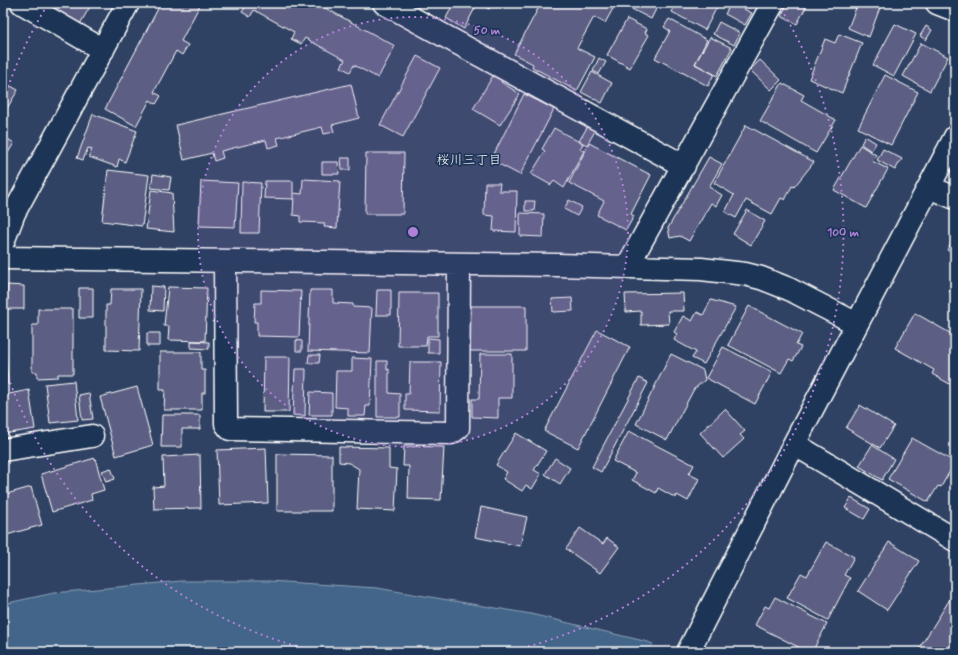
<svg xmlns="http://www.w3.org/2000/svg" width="958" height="655" viewBox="0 0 958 655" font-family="Mynerve,'Klee One',sans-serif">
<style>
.water{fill:#426589;stroke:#8ea3b8}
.pier{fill:#304264}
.building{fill:#5c5f83;stroke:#fff}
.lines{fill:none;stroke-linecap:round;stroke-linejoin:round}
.minor-casing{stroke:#fff;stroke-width:25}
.minor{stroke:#1d3557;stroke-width:22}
.ring{fill:none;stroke:#b080d9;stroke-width:2;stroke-dasharray:2 4}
.labels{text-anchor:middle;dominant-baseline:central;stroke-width:3.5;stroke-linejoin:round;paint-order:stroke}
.neighbourhood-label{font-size:13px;fill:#fff;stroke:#1d3557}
.centre{fill:#b080d9;stroke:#1d3557;stroke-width:2}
.ring-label{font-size:12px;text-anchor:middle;font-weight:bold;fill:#b080d9;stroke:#1d3557;stroke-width:3.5;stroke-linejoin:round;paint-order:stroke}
</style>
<rect width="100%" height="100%" fill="#304264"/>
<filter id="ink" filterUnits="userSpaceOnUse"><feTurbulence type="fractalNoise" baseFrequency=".025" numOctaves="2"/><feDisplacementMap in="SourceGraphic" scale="8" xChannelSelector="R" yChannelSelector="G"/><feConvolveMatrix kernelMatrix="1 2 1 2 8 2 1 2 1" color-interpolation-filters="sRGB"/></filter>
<g filter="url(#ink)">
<path class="water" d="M181,581H269L377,588L531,614L648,642L672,652H3V604L54,593Z"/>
<path class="pier" d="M654,643L673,650L674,652H650Z"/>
<path class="building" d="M47,3H92L80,24L46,4Z
M161,3H201L181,41L188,45L182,55L176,51L154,92L161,96L156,104L150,100L136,126L105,109Z
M241,3H316L395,46L378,78L354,65L350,72L341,67L345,60L305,38L301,44L291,39L294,32L254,10L250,17L242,12L246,6Z
M454,3H465L475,8L464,29L446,18Z
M478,3H492L489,9Z
M541,3H610L615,5L605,23L594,17L577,48L595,57L577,91L532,67L533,64L514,54Z
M625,3H659L651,19L624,5Z
M676,3H719L705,30L672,12Z
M731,3L752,13L745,25L725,14Z
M741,3H752L750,8Z
M788,3H804L807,5L797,24L781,16Z
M858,3H876L881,5L869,37L848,28Z
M627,19L647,29L645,33L649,35L630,68L607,55Z
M669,19L707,40L695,64L714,74L708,86L655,58L670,31L664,27Z
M719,22L740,33L734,45L713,34Z
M895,24L916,34L894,76L873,65Z
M926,26L932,30L926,40L920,36Z
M839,34L862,43L842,93L809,79L825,39L835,43Z
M710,37L732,48L717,76L695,64Z
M921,43L948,57L930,91L903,76Z
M417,56L440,68L403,137L380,125Z
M599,58L606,62L599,74L593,71Z
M760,60L781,80L771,90L750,70Z
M592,72L612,83L602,103L581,92Z
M494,74L503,79L501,82L520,94L500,125L473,109Z
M885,75L918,92L891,145L858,128Z
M3,82L18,90L3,115Z
M782,83L804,95L801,100L836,120L816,153L760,121Z
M351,84L359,118L332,125L334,132L324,134L322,127L277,138L279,145L268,148L266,140L221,151L223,158L214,161L212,153L184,160L176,125Z
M524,94L554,109L520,175L491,160Z
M93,114L137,131L125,162L119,159L117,167L89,157L92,149L88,148L83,160L77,158Z
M746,125L814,162L794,187L792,186L785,200L781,198L772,214L746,200L736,218L725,212L734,195L714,183Z
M588,126L595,131L587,145L579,141Z
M554,128L583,144L580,149L584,151L564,188L554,181L551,185L531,174L545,151L542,149Z
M3,136L14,143L3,161Z
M865,136L876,143L871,151L861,144Z
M589,143L651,175L631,214L634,216L626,230L597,215L604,201L569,183Z
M860,145L876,155L872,161L888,169L866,208L834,190Z
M883,149L902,159L895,170L877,160Z
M366,153H404L403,214H365Z
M709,157L722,164L709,187L722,195L716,206L711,203L689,241L680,236L670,238L668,228Z
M341,158H350V170H342Z
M322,162H338L339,174H322Z
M108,170L149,175L142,226L102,221Z
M153,174L171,177L169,190L151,188Z
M303,179L340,181L337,228L324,227L325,223L300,222V216L293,215L294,193L302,194Z
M201,181L238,183L235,227L199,226Z
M265,181H293V199L264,198Z
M242,182L261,183L259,233H241Z
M485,183H500L499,191H517L516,232L493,231L494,216L484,215Z
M151,190L172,193L174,232L146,229Z
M569,200L582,207L577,216L564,209Z
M525,201H535L534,211H525Z
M747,210L765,221L751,245L733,234Z
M520,213L544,214L543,237L520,236Z
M955,236V254L947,250Z
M955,280V294L949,291Z
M3,284H5L3,328Z
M7,285L24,286V309H7Z
M151,286L164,287L163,311L150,310Z
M168,287L207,288L205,341L168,340L169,326H164Z
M79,288H93V318H79Z
M111,289H141L139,351L106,350V305H110Z
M261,290L301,291L299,337L257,336V322H254L255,303H261Z
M310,290H333V303L353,304V307L372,308L370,353L308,351Z
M377,290H391V315H376Z
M399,293H438V336H427L426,346H398Z
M683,293L684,311H668L669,324L641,325V311L626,312L625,294Z
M572,298L573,311L553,312L552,299Z
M711,300L736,307L704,364L692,358L696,352L674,340L677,334L674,332L683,316L692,321L697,312L703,315Z
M471,306H526V351H470Z
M749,306L802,334L796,345L801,347L793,361L789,359L781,373L728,345Z
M38,309H73V374H58V377L37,378V372H32V325H38Z
M915,313L955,336V387L932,374L934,370L895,348Z
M597,330L630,347L578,448L544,431Z
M147,333H160V346H147Z
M428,338L439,339V353H428Z
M296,340L302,341V351H296Z
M191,341L209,342V349L191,348Z
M5,343L8,384H3V344Z
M723,347L772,372L755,404L706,378Z
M160,352H201V370H205V393H202V410H164L165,390H160Z
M480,354H512V398H498V418L472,417V399H479Z
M671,354L703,370L705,380L694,389L667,440L636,424Z
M309,355H320L319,363H308Z
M264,357H290L289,412H263Z
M352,358L372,359L370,406H366L365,416H348V408L335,407L336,371H352Z
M377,361H387V370L389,369V393L400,394V417H377Z
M410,362H441L440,411L405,410V394H409Z
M295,369H306L305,416L293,415Z
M639,378L648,383L601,472L592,467Z
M74,381L78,420L50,423L45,384Z
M137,387L153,445L116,456L100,397Z
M29,390L35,429L3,434V402L9,394Z
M310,392L332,393V415H309Z
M89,393L93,419L82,420L79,395Z
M860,405L894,426L880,448L846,428Z
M725,409L745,431L740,435L744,439L723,458L700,433Z
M162,415H200V429H182V447H161Z
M629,431L694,465L689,474L699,479L688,501L677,495L676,498L658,488L656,493L632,480L636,473L613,461Z
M516,433L546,451L534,470L541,474L532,489L526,485L522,491L503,479L507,472L496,465Z
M912,438L955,462L941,487L938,486L928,502L888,479Z
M872,445L894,459L882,480L859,466Z
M404,446L444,447L441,500L408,499L409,466H403Z
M339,447L389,448V468L397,469L395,511L357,509L359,469L349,463L339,462Z
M266,448L268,503L219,505L217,450Z
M277,454L332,455V511H277Z
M200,455L201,508L154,509L153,487L164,486L163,457Z
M95,458L104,490L91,494L92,500L52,512L41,474Z
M555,458L570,468L560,484L545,474Z
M111,468L115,479L106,482L102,471Z
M31,487L42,525L3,536V495Z
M851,498L870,509L864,519L845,508Z
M481,507L527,517L520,546L475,537Z
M955,516V524L951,522Z
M580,528L603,544L607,538L619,547L600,573L566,549Z
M826,542L854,557L844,575L850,578L828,620L787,598L801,573L807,576Z
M889,542L919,561L887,610L858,591Z
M955,591V652H917Z
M775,597L827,624L812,652H808L755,625L765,606L769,608Z"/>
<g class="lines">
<g class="minor-casing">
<path id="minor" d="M22,3L103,50
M384,3L684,166
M937,3L955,10
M929,187L955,198
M3,242L14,213L128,3
M3,258L557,265L701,269L745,274L761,278L789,289L857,324
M225,262L226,424L230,429L451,433L458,428L459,265
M627,267L773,3
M794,444L955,540
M3,450L92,436
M688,652L794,444L955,137"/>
</g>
<use href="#minor" class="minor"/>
</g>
</g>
<circle cx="413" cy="232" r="215" fill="#b080d9" fill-opacity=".12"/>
<g class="ring">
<circle cx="413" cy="232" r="215"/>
<path d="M320 652A430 430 0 0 1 4 365M4 99A430 430 0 0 1 48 4M778 4A430 430 0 0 1 506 652"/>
</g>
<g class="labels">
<g class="neighbourhood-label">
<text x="469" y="160">桜川三丁目</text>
</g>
</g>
<circle cx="413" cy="232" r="6" class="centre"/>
<g class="ring-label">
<text x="487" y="34">50 m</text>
<text x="843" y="236">100 m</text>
</g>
<rect width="958" height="655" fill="none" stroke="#1d3557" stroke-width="16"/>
<rect x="8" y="8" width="942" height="639" fill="none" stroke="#fff" stroke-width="1.5" filter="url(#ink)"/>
</svg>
